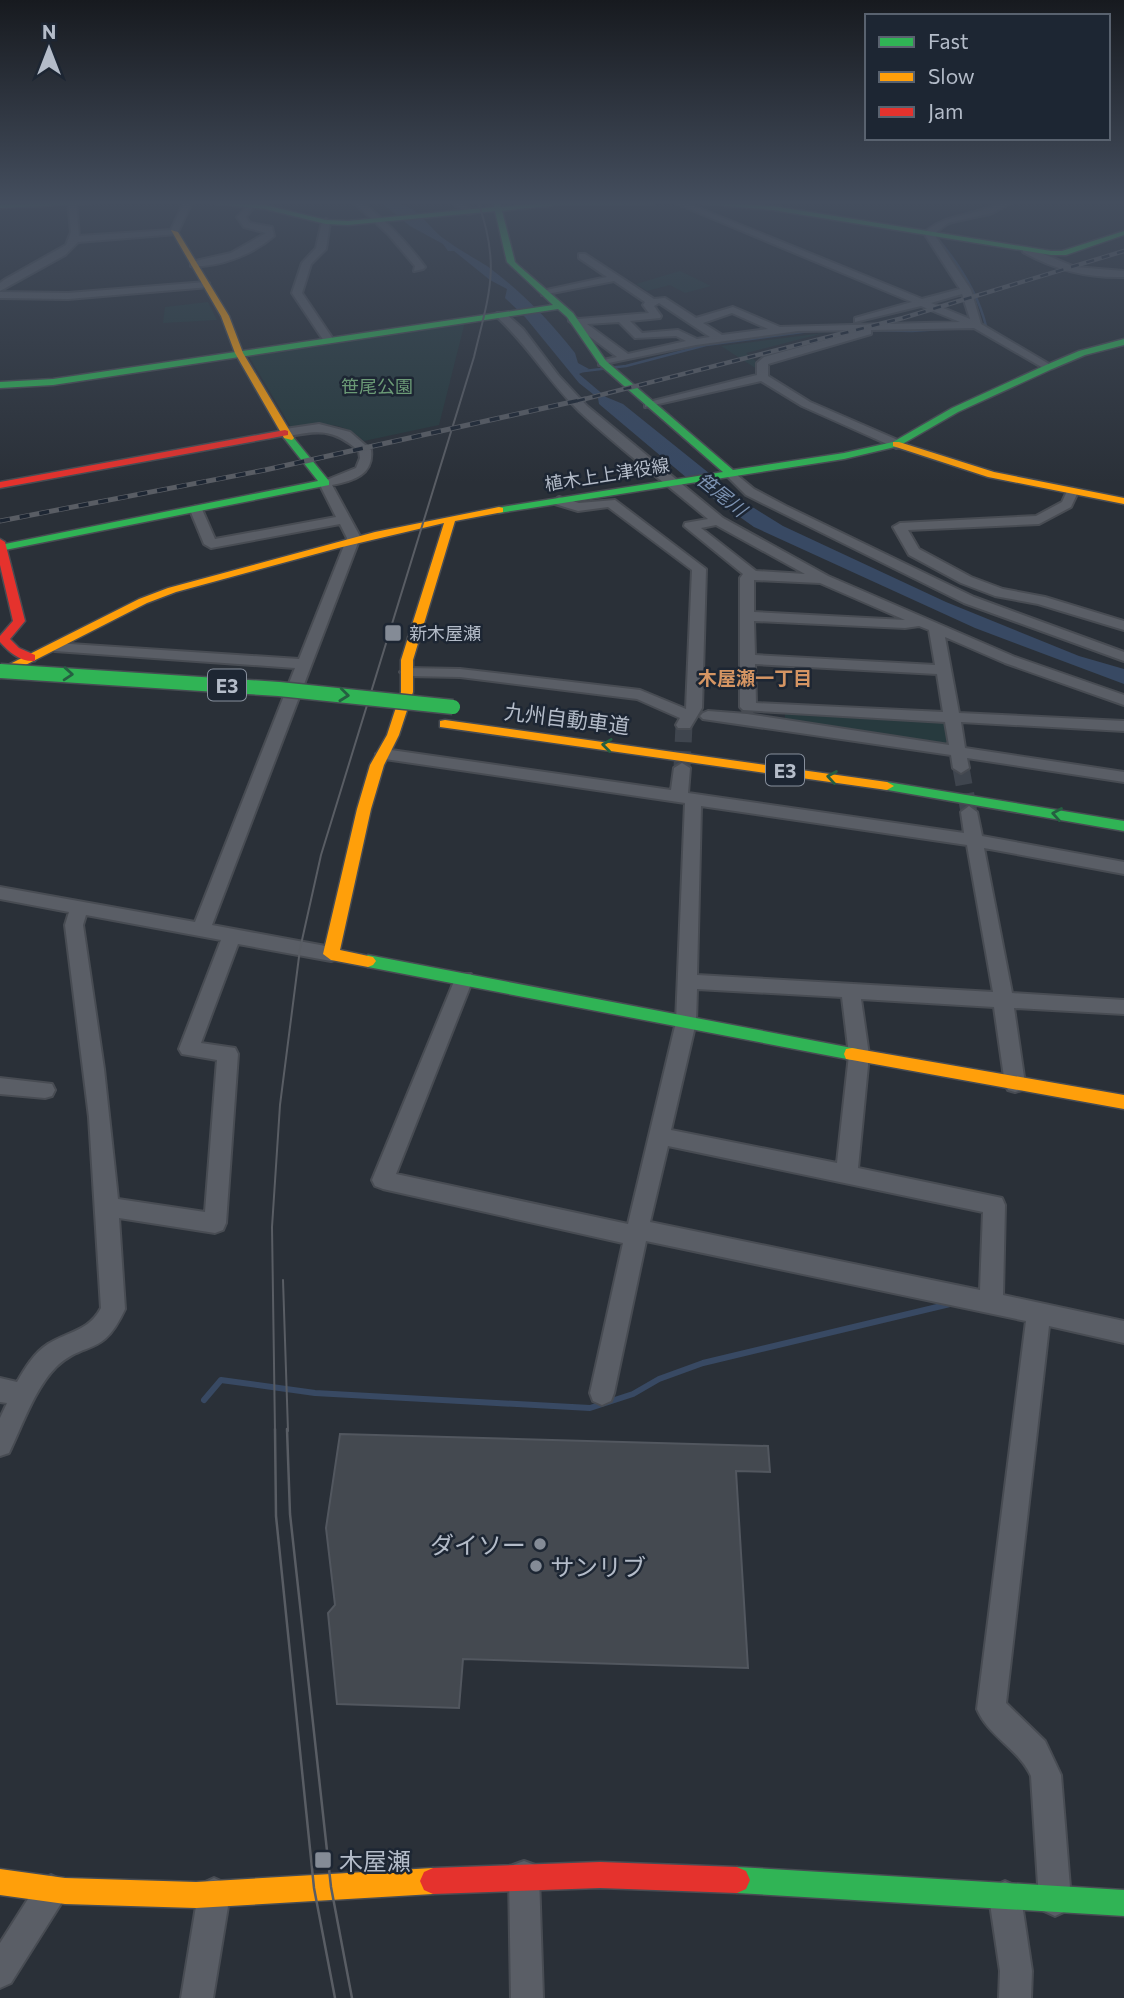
<svg xmlns="http://www.w3.org/2000/svg" width="1124" height="1998" viewBox="0 0 1124 1998" font-family="Commissioner,'Noto Sans JP',sans-serif">
<style>
.green{fill:#273a3e}
.water{fill:#384963}
.lines{fill:none;stroke-linecap:round;stroke-linejoin:round}
.stream-far1{stroke:#384963;stroke-width:2.5}
.stream{stroke:#384963;stroke-width:6}
.building{fill:#444950;stroke:#52575f;stroke-width:2}
.street-tunnel{stroke:#3f454e;stroke-width:17;stroke-dasharray:17 9;stroke-linecap:butt}
.street-casing{stroke:#484c53;stroke-width:4}
.fast-casing{stroke:#484c53;stroke-width:3}
.slow-casing{stroke:#484c53;stroke-width:3}
.jam-casing{stroke:#484c53;stroke-width:3}
.street{fill:#5a5e66;fill-rule:evenodd}
.fast{fill:#30b455;fill-rule:evenodd}
.slow{fill:#ff9f0a;fill-rule:evenodd}
.jam{fill:#e5322d;fill-rule:evenodd}
.tram-far1{stroke:#595d64;stroke-width:2}
.tram{stroke:#595d64;stroke-width:2.5}
.rail-far1-casing{stroke:#595d64;stroke-width:4.5}
.rail-casing{stroke:#595d64;stroke-width:5}
.rail-far1{stroke:#1d2633;stroke-width:2.5;stroke-dasharray:8;stroke-linecap:butt}
.rail{stroke:#1d2633;stroke-width:3.5;stroke-dasharray:10;stroke-linecap:butt}
.fast-bridge-casing{stroke:#474c53;stroke-width:17;stroke-linecap:butt}
.fast-bridge{stroke:#30b455;stroke-width:14}
.oneway{stroke:#255f41}
.poi-dot{fill:#848b96;stroke:#1d2633;stroke-width:2.5}
.labels{text-anchor:middle;dominant-baseline:central;stroke-width:5;stroke-linejoin:round;paint-order:stroke}
.far-park-label{font-size:18px;fill:#6b9a76;stroke:#1d2633}
.far-street-label{font-size:18px;fill:#b4bcc9;stroke:#1d2633}
.far-poi-label{font-size:18px;fill:#b4bcc9;stroke:#1d2633;text-anchor:start}
.far-water-label{font-size:19px;font-style:italic;fill:#7c92b1;stroke:#1d2633}
.far-neighbourhood-label{font-size:19px;font-weight:bold;fill:#d59563;stroke:#1d2633}
.shield{fill:#1d2633;stroke:#878f9c;stroke-width:2}
.shield-label{font-size:19px;font-weight:bold;fill:#b4bcc9}
.street-label{font-size:21px;fill:#b4bcc9;stroke:#1d2633}
.near-poi-label{font-size:24px;fill:#b4bcc9;stroke:#1d2633;text-anchor:start}
</style>
<rect width="100%" height="100%" fill="#2a3038"/>
<path class="green" d="M680,271L711,286L685,293L670,285L647,291L636,284Z
M208,302L217,320L163,323L165,307Z
M465,322L439,425L364,441C340,420 322,423 292,429L248,355Z
M824,333L746,353L758,363L757,369L721,346Z
M785,712L944,721L949,747L785,721Z"/>
<path class="water" d="M384,202C412,202 420,216 437,233C446,242 474,258 487,266C521,291 549,320 575,353L578,363L589,369L579,374L606,397L623,404L735,494L732,497L737,503L754,508L783,526L946,602L1079,656L1124,669V684L975,628L754,527L700,489L599,404L598,398L579,383L525,317L505,298L507,289L490,280L454,251H448L443,244L410,226L383,204Z"/>
<g class="lines">
<path class="stream-far1" d="M866,330L912,331L986,326C978,293 959,264 937,238V230L955,221L989,215L1015,202
M576,372L626,366L706,345L817,330"/>
<path class="stream" d="M204,1400L221,1380L315,1393L590,1408L633,1394L659,1379L703,1363L954,1303"/>
</g>
<path class="building" d="M340,1434L768,1446L770,1472L736,1471L748,1668L463,1659L459,1708L337,1704L328,1613L335,1605L326,1528Z"/>
<g class="lines">
<path class="street-tunnel" d="M682,768L684,725
M961,768L969,812"/>
<g class="street-casing">
<path id="street" d="M68,202H76L79,236L171,230L184,202H192L177,234L78,242L65,255L0,291V283L4,280L66,245L71,232Z
M353,202H362C386,221 407,242 425,267L423,269L414,271L415,266L388,234Z
M451,202H461L475,212L468,214Z
M673,202H684L922,299L960,289L924,233L926,231C946,216 961,217 985,209C995,206 1001,202 1012,202L992,213L948,223L934,234L971,290L981,324L1054,367L1045,369L974,328L871,330V334L768,364V376L810,402L900,441V447L896,448L802,406L761,381L645,407V403L757,375V363L764,357L862,330L798,331L696,345L599,365V361L617,357L569,321V317L579,319L649,313L643,305L645,302L614,281L542,295V291L607,277L579,258V254H585L654,299L665,298L696,318L733,307L780,327L960,322L921,306L855,322V318L912,302ZM962,294L970,319L931,303ZM659,303L710,337L697,339L678,330L642,333L630,321L660,318L661,316L654,306ZM732,313L768,329L722,335L703,323ZM619,322L635,338L676,336L686,341L628,354L587,324Z
M250,203L254,206L246,217L250,223L272,227L274,236C253,254 219,268 191,266V262L231,253L266,233L244,227L237,217Z
M326,219L330,222L326,249L311,264L302,293L333,339L328,342L324,341L292,293L302,263L316,248L322,222Z
M1023,248H1029L1075,267L1124,271V277C1087,278 1055,270 1023,252Z
M206,282L209,283V287L68,299L0,298V292L68,293Z
M497,313H505L523,329L558,375L587,406L723,518L828,576L1015,657L1124,695V705L1005,663L945,637L959,713L1124,721V731L961,722L965,748L1124,772V782L967,758L969,768L961,773L953,768L951,755L703,719L700,716L703,713L708,711L747,714L949,745L945,722L743,710L740,707V578L743,574L684,526L685,523L708,519C665,483 620,449 579,411C549,382 528,345 497,317ZM716,525L805,574L756,571L701,528ZM754,580L820,583L905,620L754,612ZM754,621L905,628L919,626L929,630L935,665L755,655ZM755,664L937,674L943,712L756,703Z
M319,424L350,432L371,450C374,475 353,481 332,485L362,540L358,543L212,925L331,947L338,949L340,954L338,959L331,961L238,944L201,1043L235,1048L238,1054L226,1223L223,1230L215,1233L119,1218L125,1309C102,1359 86,1339 56,1367C35,1388 22,1426 9,1453L0,1456V1418L7,1403L0,1402V1378L17,1382C25,1368 34,1353 48,1344C69,1331 89,1331 101,1308L89,1117L65,925L69,912L0,899V887L195,922L295,668L55,651L48,647L55,643L299,659L347,538L340,524L211,548L204,544L190,510L196,506L201,507L215,539L336,517L319,483L356,468L360,458L359,451C333,428 318,430 285,437L279,433L285,429ZM86,915L221,940L179,1049L182,1054L217,1060L205,1212L118,1199L104,1069L83,925Z
M731,470L754,489L786,506L974,597L1124,652V661L964,603L746,495L725,474Z
M1072,488L1078,492L1071,507L1039,524L908,530L919,549L971,577L1003,589L1045,597L1124,621V630L1038,604L995,596L961,583L909,555L893,527L900,523L1036,516L1062,502L1068,489Z
M559,497L579,503L615,500L706,569L702,708L690,728H678L676,725L680,718L637,699L460,677L407,676L400,672L407,668L460,669L640,690L686,709L692,570L608,507L578,511L555,504L553,501Z
M384,749L671,790L674,768L682,763L690,768L688,793L964,833L961,812L969,806L977,812L982,836L1124,862V874L984,848L1012,993L1124,1000V1014L1014,1008L1025,1084L1022,1090L1015,1092L1008,1090L1005,1084L994,1007L861,999L869,1055L858,1168L1002,1198L1005,1205L1003,1295L1124,1321V1343L1049,1326L1006,1703L1045,1741L1061,1775L1071,1900L1066,1911L1055,1916L1044,1911L1039,1900L1031,1776C1019,1749 988,1736 977,1709L1026,1321L646,1241L614,1393L611,1401L602,1405L593,1401L590,1393L623,1243L383,1189L375,1186L372,1180L455,979L457,974H471L473,979L396,1174L628,1224L676,1022L685,803L378,758L376,754ZM701,806L967,845L993,992L697,975ZM697,989L842,997L849,1055L837,1163L671,1130L696,1022ZM668,1146L983,1212L980,1290L650,1222Z
M0,1078L52,1084L55,1090L52,1096L45,1098L0,1094Z
M524,1861L535,1865L539,1876L543,1998H511L509,1876L513,1865Z
M51,1875L62,1880L67,1891L62,1902L11,1983L0,1988V1943L40,1880Z
M214,1878L225,1883L230,1894L213,1998H181L198,1894L203,1883Z
M1005,1881L1016,1886L1021,1897L1032,1971L1031,1998H999L1000,1971L989,1897L994,1886Z"/>
</g>
<g class="fast-casing">
<path id="fast" d="M59,202H118L0,208V204Z
M199,202L265,205L326,220L348,221L494,207V202H500L501,207L547,202H656L653,204L556,205L502,211L515,262L519,266L573,313L606,361L733,470L844,453L893,442L952,408L1046,365L1079,351L1124,339V345L1085,355L1052,369L958,412L899,446L844,459L499,513L495,512V508L723,472L600,365L567,317L558,309L53,385L0,388V382L53,379L553,305L507,262L495,211L348,225L326,224L265,209Z
M686,202L773,206L1051,251H1062L1124,231V235L1066,255H1051L773,210Z
M289,435L292,436L329,481V485L0,551V545L318,481L284,438Z
M887,782L1124,821V831L882,789L880,786L882,783Z
M368,955L852,1048L858,1049L860,1054L858,1059L852,1060L368,967L360,961Z
M737,1867L1124,1890V1916L737,1893L728,1889L724,1880L728,1871Z"/>
</g>
<g class="slow-casing">
<path id="slow" d="M171,230L178,232L229,316L243,353L294,438L292,440L284,438L235,353L221,316Z
M893,442H899L994,472L1124,498V504L988,477L893,446Z
M499,507L503,508V512L455,521L413,660V692L399,735L384,765L371,809L340,950L373,957L376,961L373,965L368,967L331,960L323,954L357,809L370,765L387,735L401,692V660L444,523L338,548L176,592L147,603L0,678V669L139,599L168,588L375,532Z
M445,720L887,782L894,786L887,790L440,727V721Z
M852,1048L1124,1095V1109L852,1060L846,1059L844,1054L846,1049Z
M433,1868L442,1872L446,1881L442,1890L433,1894L196,1908L65,1904L0,1895V1869L65,1878L196,1882Z"/>
</g>
<g class="jam-casing">
<path id="jam" d="M285,430L288,431V435L0,488V482Z
M0,539L5,542L25,621L10,639L19,648L35,655V661C20,662 9,652 0,642V636L13,621L0,565Z
M600,1862L737,1867L746,1871L750,1880L746,1889L737,1893L600,1888L433,1894L424,1890L420,1881L424,1872L433,1868Z"/>
</g>
<use href="#street" class="street"/>
<use href="#fast" class="fast"/>
<use href="#slow" class="slow"/>
<use href="#jam" class="jam"/>
<path class="tram-far1" d="M283,1280L288,1431
M275,1431L272,1227L280,1105L300,949L321,855L474,357C489,294 501,266 478,202"/>
<path class="tram" d="M275,1429L276,1516L314,1888L335,1998
M287,1429L290,1514L331,1887L352,1998"/>
<g class="rail-far1-casing">
<path id="rail-far1" d="M577,401L903,318L1124,251"/>
</g>
<g class="rail-casing">
<path id="rail" d="M0,521L265,470L585,399"/>
</g>
<use href="#rail-far1" class="rail-far1"/>
<use href="#rail" class="rail"/>
<g class="fast-bridge-casing">
<path id="fast-bridge" d="M0,671L279,689L453,707"/>
</g>
<use href="#fast-bridge" class="fast-bridge"/>
</g>
<defs><path id="oneway-chevron" d="M-2-3.5L2.5 0L-2 3.5" fill="none" stroke-width="1.6" stroke-linecap="round" stroke-linejoin="round" transform="scale(1.75)"/></defs>
<g class="oneway">
<use href="#oneway-chevron" transform="translate(68 674) rotate(4)"/>
<use href="#oneway-chevron" transform="translate(344 695) rotate(6)"/>
<use href="#oneway-chevron" transform="translate(607 745) rotate(-173)"/>
<use href="#oneway-chevron" transform="translate(832 777) rotate(-171)"/>
<use href="#oneway-chevron" transform="translate(1057 814) rotate(-170)"/>
</g>
<linearGradient id="sky" x2="0" y2="1"><stop stop-color="#171a1f"/><stop offset="0.42" stop-color="#444e5e"/><stop offset="1" stop-color="#444e5e" stop-opacity="0"/></linearGradient>
<rect width="1124" height="482" fill="url(#sky)"/>
<g class="poi-dot">
<rect x="384" y="624" width="18" height="18" rx="3.5"/>
<circle cx="540" cy="1544" r="7"/>
<circle cx="536" cy="1566" r="7"/>
<rect x="314" y="1851" width="18" height="18" rx="3.5"/>
</g>
<g class="labels">
<g class="far-park-label">
<text x="377" y="386">笹尾公園</text>
</g>
<g class="far-street-label">
<text transform="translate(607 474) rotate(-9)">植木上上津役線</text>
</g>
<g class="far-poi-label">
<text x="409" y="633">新木屋瀬</text>
</g>
<g class="far-water-label">
<text transform="translate(722 494) rotate(39)">笹尾川</text>
</g>
<g class="far-neighbourhood-label">
<text x="755" y="677">木屋瀬一丁目</text>
</g>
<g class="shield">
<rect x="208" y="669.5" width="38" height="31" rx="5"/>
<rect x="766" y="754.5" width="38" height="31" rx="5"/>
</g>
<g class="shield-label">
<text x="227" y="685">E3</text>
<text x="785" y="770">E3</text>
</g>
<g class="street-label">
<text transform="translate(567 718) rotate(7)">九州自動車道</text>
</g>
<g class="near-poi-label">
<text x="526" y="1544" text-anchor="end">ダイソー</text>
<text x="550" y="1566">サンリブ</text>
<text x="339" y="1860">木屋瀬</text>
</g>
</g>
<rect x="865" y="14" width="245" height="126" fill="#1d2633" stroke="#59626f" stroke-width="2"/>
<rect x="879" y="37" width="35" height="10" fill="#30b455" stroke="#59626f" stroke-width="2"/>
<text x="928" y="49" font-size="21" fill="#b4bcc9">Fast</text>
<rect x="879" y="72" width="35" height="10" fill="#ff9f0a" stroke="#59626f" stroke-width="2"/>
<text x="928" y="84" font-size="21" fill="#b4bcc9">Slow</text>
<rect x="879" y="107" width="35" height="10" fill="#e5322d" stroke="#59626f" stroke-width="2"/>
<text x="928" y="119" font-size="21" fill="#b4bcc9">Jam</text>
<g transform="translate(49 49)" stroke="#1d2633" stroke-width="5" paint-order="stroke">
<path d="M0-5L12 26L0 18L-12 26Z" fill="#b4bcc9"/>
<text y="-10" font-size="19" font-weight="bold" text-anchor="middle" fill="#b4bcc9">N</text>
</g>
</svg>
